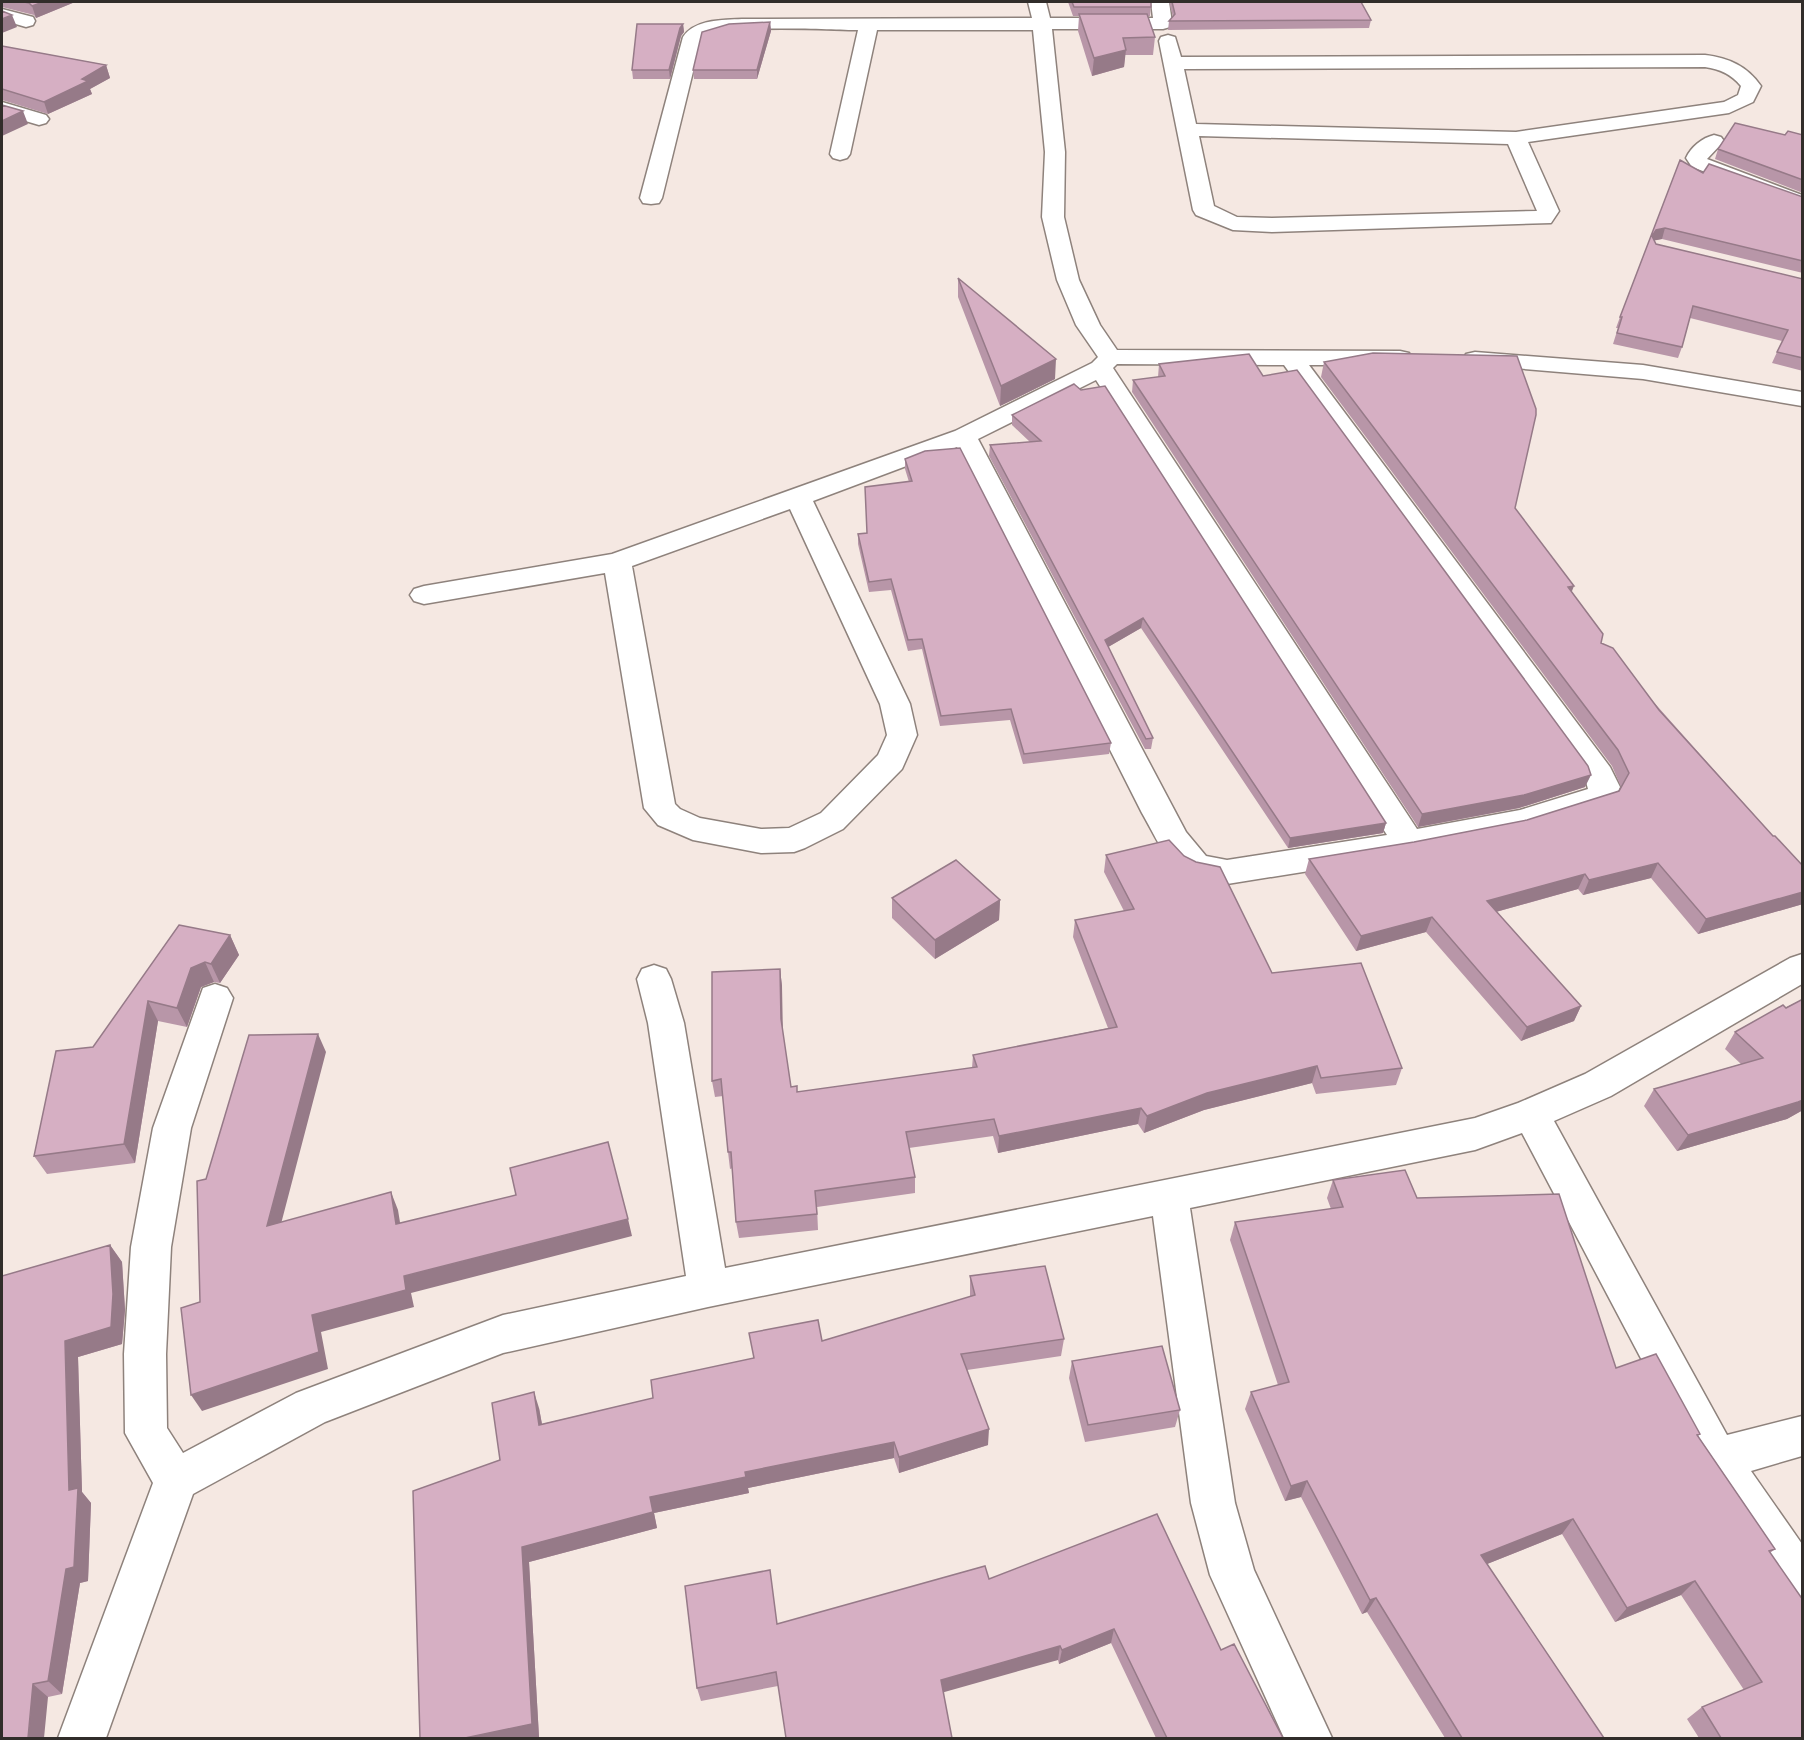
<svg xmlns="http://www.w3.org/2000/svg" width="1804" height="1740" viewBox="0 0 1804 1740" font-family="'DejaVu Sans',sans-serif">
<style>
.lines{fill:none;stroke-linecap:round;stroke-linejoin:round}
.minor-casing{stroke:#8e827c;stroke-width:3}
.minor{fill:#fff;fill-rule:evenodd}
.wall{fill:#b896a8}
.shaded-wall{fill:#967a88}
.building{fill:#d6afc3;stroke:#967a88;stroke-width:1.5}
</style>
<rect width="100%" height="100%" fill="#f5e8e2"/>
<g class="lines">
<g class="minor-casing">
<path id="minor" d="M1028,2H1046L1050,18H1153L1151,2H1169L1172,23L1170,27L1163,29H1052L1065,152L1064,217L1079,280L1100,325L1117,350L1400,351L1409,353L1412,358L1409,363L1400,365H1309L1610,767L1620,787L1612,804L1521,833L1409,855L1227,884C1171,880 1167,857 1142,813L957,447L813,501L910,704L917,735L902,769L843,829L805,848L794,852L761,853L693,840L658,825L644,808L605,573L424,604L414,601L410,595L414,589L424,586L612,554L955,431L1092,363L1098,357L1076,325L1057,280L1042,217L1045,152L1033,30H877L850,154L847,158L840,160L833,158L830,154L858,30C828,30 721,23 701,39L662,198L659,203L651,204L643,203L640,198L683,37C695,19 722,20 742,19L1032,18ZM1117,364L1284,365L1585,778L1588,789L1520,810L1417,829L1113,368ZM1096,380L1387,835L1227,860L1206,856L1186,832L978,439ZM790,509L880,704L887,735L878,755L821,813L789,828L761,829L700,818L680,809L675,804L632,566Z
M2,9L33,17L35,21L33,25L26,27L2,20Z
M1168,35L1175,37L1181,57L1705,55C1729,58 1747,66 1761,86L1753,102L1729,113L1528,142L1559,211L1551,223L1272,232L1233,230L1196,215L1193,210L1159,41L1161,37ZM1705,67C1720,69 1731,74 1741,86L1738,95L1724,102L1516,132L1196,124L1184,69ZM1199,136L1508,144L1537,211L1272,218L1237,217L1214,206Z
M2,102L46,115L49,119L46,123L39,125L2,114Z
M1714,135L1721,137L1724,141L1707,159L1802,195V208L1692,167L1686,158C1691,147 1702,138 1714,135Z
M1475,352L1643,365L1802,392V406L1643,379L1466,364L1463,359L1466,354Z
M1802,954V984L1611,1096L1554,1121L1727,1435L1802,1416V1456L1751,1471L1802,1544V1604L1786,1598L1702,1474L1522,1133L1475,1150L1190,1208L1235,1503L1254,1570L1332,1738H1284L1210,1575L1191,1503L1153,1216L708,1307L503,1353L325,1422L193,1494L106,1738H58L153,1483L125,1433L124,1354L131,1247L153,1128L203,988L215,984L227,988L233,998L191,1128L171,1247L166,1354L167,1428L183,1453L296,1393L503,1315L686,1276L648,1023L637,979L642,969L654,965L666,969L671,979L684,1023L725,1268L1475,1118L1518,1103L1585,1074L1790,958Z"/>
</g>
<use href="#minor" class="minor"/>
</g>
<path class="wall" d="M2,2H75L36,18L34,15L2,7Z
M1068,2H1151L1150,16H1147L1155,37L1153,55H1125L1124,67L1092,76L1078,31L1079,16H1073Z
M1169,2H1361L1371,20L1369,28L1168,30L1169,21L1173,17Z
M770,22L771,31L757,79H694L693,70Z
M683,24L684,32L681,36L670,79H633L632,70Z
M2,46L106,65L110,78L90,89L92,94L48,114L2,100Z
M1785,135H1803V193L1715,159L1718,149Z
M1680,160L1703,173L1803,197V273L1662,239L1654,240L1656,244L1803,279V371L1772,363L1782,341L1690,318L1682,347L1678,358L1613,344L1618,328H1616L1620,317Z
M958,278L1055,379L1000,406L958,297Z
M1324,362L1515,508L1572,592L1601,643L1773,836L1803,866V904L1698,934L1651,878L1583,895L1578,889L1496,912L1581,1006L1574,1021L1521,1041L1426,932L1356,951L1305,874L1309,859L1414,842L1527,820L1619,791L1621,787L1612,766L1321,377Z
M1159,364L1263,376L1585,787L1519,808L1418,827L1132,392L1133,380L1158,377Z
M1074,384L1386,823L1383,833L1288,848L1141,628L1108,647L1153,738L1151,749H1145L989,456L990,445L1030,442L1012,425V415Z
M905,459L1111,743L1109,754L1023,764L1010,720L940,726L922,649L908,651L891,590L869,592L858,544V534L866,533L909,482L905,469Z
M1106,855L1272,973L1402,1068L1396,1085L1316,1094L1312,1083L1204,1110L1144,1133L1138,1124L998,1153L993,1136L909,1148L915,1177V1193L817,1207L818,1230L739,1238L736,1222L733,1168L730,1169L728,1152L723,1096L715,1097L712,1081L780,969L782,986V1029L791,1087L797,1092L972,1068L973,1055L1108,1028L1073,937L1075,920L1124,911L1104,872Z
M892,898L1000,900L999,920L935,959L892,918Z
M230,935L239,955L220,983L214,982L201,987L187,1027L158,1021L135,1163L47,1174L34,1156L93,1047Z
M1803,999V1110L1787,1119L1677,1151L1644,1106L1654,1089L1741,1064L1725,1049L1735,1032Z
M1333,1180L1417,1198L1616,1368L1700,1434L1698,1436L1775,1549L1770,1553L1803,1738H1699L1687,1719L1702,1707L1744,1690L1681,1595L1615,1622L1562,1534L1487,1564L1604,1738H1445L1367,1612L1362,1614L1301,1497L1285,1501L1245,1409L1251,1392L1278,1385L1230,1240L1235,1222L1331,1209L1327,1198Z
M110,1245L122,1262L125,1310L122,1344L78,1357L82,1492L91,1503L88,1581L80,1583L62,1694L48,1697L2,1738V1276Z
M970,1276L1064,1339L1061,1356L967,1370L988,1445L899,1473L894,1458L748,1488L749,1493L654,1513L657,1528L529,1562L539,1737L530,1738H420L500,1460L539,1408L542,1424L653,1398L753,1358L822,1341L970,1297Z
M1072,1361L1180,1410L1175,1427L1085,1442L1069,1378Z
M989,1579L1221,1650L1283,1738H1156L1111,1643L1059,1664L1058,1660L778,1686L701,1701L697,1688Z"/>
<path class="shaded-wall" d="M43,2H75L36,18L32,6Z
M12,15L17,27L2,33V19Z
M770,22L771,31L757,79V70Z
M683,24L684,32L681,36L670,79L669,70L680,28Z
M1126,50L1124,67L1092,76L1094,58Z
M106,65L110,78L90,89L92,94L48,114L44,102Z
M23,111L28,124L2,136V121Z
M1665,228L1662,239L1652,241V236L1656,230Z
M1056,359L1055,379L1000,406L1001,386Z
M1574,586L1568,601V587Z
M1143,618L1141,628L1103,650L1105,640Z
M1591,775L1585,787L1519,808L1418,827L1422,814Z
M1386,823L1383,833L1288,848L1290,838Z
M1658,863L1651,878L1583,895L1589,880Z
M1585,874L1578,889L1481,916L1487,901Z
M1803,892V904L1698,934L1706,919Z
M1000,900L999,920L935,959V940Z
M1432,917L1426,932L1356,951L1361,936Z
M230,935L239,955L220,983L211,964Z
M205,962L214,982L201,987L187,1027L177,1008L191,968Z
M780,969L782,986L783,1036L781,1019Z
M148,1001L158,1021L135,1163L124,1144Z
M1581,1006L1574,1021L1521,1041L1527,1027Z
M318,1034L326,1052L276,1243L267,1226Z
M1317,1066L1312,1083L1204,1110L1144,1133L1147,1116L1207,1093Z
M1803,1100V1110L1787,1119L1677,1151L1688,1135Z
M1141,1108L1138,1124L998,1153L999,1136Z
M391,1192L398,1210L403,1241L396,1224Z
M628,1219L632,1236L411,1293L414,1307L321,1332L328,1369L202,1411L191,1395L312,1315L404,1276Z
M110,1245L122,1262L125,1310L122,1344L78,1357L82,1492L91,1503L88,1581L80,1583L62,1694L48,1681L69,1490L65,1341Z
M534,1392L539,1408L545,1441L539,1425Z
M989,1429L988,1445L899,1473V1457Z
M894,1442V1458L748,1488L749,1493L654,1513L657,1528L529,1562L539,1737L530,1738H465L522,1547L650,1497L745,1472Z
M1307,1481L1301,1497L1285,1501L1291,1486Z
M1573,1519L1562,1534L1472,1570L1481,1555Z
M1695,1581L1681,1595L1615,1622L1627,1608Z
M1376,1598L1367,1612L1362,1614L1370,1600Z
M1114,1629L1111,1643L1059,1664L1062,1650Z
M1060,1646L1058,1660L941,1693V1680Z
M33,1684L48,1697L44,1738H28Z"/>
<path class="building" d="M24,2H43L32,6L29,3Z
M1072,2H1151V7H1074Z
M1172,2H1361L1371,20L1169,21L1175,14Z
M2,11L12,15L2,19Z
M1079,14H1147L1155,37L1123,38L1126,50L1094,58Z
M770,22L757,70H693L702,32L729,24Z
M637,24H683L680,28L669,70H632Z
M2,46L106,65L82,79L88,81L44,102L2,89Z
M2,105L23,111L2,121Z
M1735,123L1785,135L1788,131L1803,135V180L1718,149Z
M1680,160L1703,173L1709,164L1803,197V261L1665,228L1656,230L1652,236L1656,244L1803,279V358L1777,352L1788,330L1693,306L1682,347L1617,333L1622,317H1620Z
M958,278L1056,359L1001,386Z
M1373,353L1517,356L1536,409V415L1515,508L1574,586L1568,587L1603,634L1601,643L1613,648L1659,710L1773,836H1775L1803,866V892L1706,919L1658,863L1589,880L1585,874L1487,901L1581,1006L1527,1027L1432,917L1361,936L1309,859L1414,842L1527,820L1619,791L1629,773L1618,750L1324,362Z
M1249,354L1263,376L1297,370L1588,766L1591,775L1524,795L1422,814L1133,380L1165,376L1159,364Z
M1074,384L1081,390L1105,386L1386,823L1290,838L1143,618L1105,640L1153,738L1146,739L990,445L1041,441L1012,415Z
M960,448L1111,743L1024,754L1011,709L941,716L922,639L908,640L891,579L869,582L858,534L867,533L865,487L912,481L905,459L925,451Z
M1169,840L1184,856L1196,862L1220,867L1272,973L1361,963L1402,1068L1321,1078L1317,1066L1207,1093L1147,1116L1141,1108L999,1136L994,1119L906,1132L915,1177L815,1191L817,1214L736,1222L731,1152H728L721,1079L712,1081V972L780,969L781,1019L791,1087L797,1086V1092L977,1067L973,1055L1117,1027L1075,920L1134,909L1106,855Z
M956,860L1000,900L935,940L892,898Z
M179,925L230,935L211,964L205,962L191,968L177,1008L148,1001L124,1144L34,1156L56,1051L93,1047Z
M1803,999V1100L1798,1102L1688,1135L1654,1089L1763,1058L1735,1032L1783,1005L1786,1008Z
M318,1034L267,1226L391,1192L396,1224L516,1195L510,1168L608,1142L628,1219L404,1276L406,1290L312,1315L319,1352L191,1395L181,1308L200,1302L197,1181L206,1179L249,1035Z
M1405,1170L1417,1198L1559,1194L1616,1368L1656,1354L1700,1434L1697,1435L1775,1549L1769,1551L1803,1600V1738H1721L1702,1707L1762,1682L1695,1581L1627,1608L1573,1519L1481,1555L1604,1738H1462L1376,1598L1370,1600L1307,1481L1291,1486L1251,1392L1289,1382L1235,1222L1343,1207L1333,1180Z
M110,1245L113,1294L111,1327L65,1341L69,1490L78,1488L74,1567L66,1569L48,1681L33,1684L28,1738H2V1276Z
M1045,1266L1064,1339L961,1354L989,1429L899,1457L894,1442L745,1472L746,1477L650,1497L653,1512L522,1547L532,1724L465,1738H420L413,1491L500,1460L492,1403L534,1392L539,1425L653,1398L651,1380L754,1358L749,1333L818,1320L822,1341L975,1295L970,1276Z
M1162,1346L1180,1410L1088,1425L1072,1361Z
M1157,1514L1221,1650L1234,1644L1283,1738H1167L1114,1629L1062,1650L1060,1646L941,1680L952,1738H786L776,1672L697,1688L685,1586L770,1570L777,1624L985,1566L989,1579Z"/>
<rect width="1804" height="1740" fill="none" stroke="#312d2a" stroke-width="6"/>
</svg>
